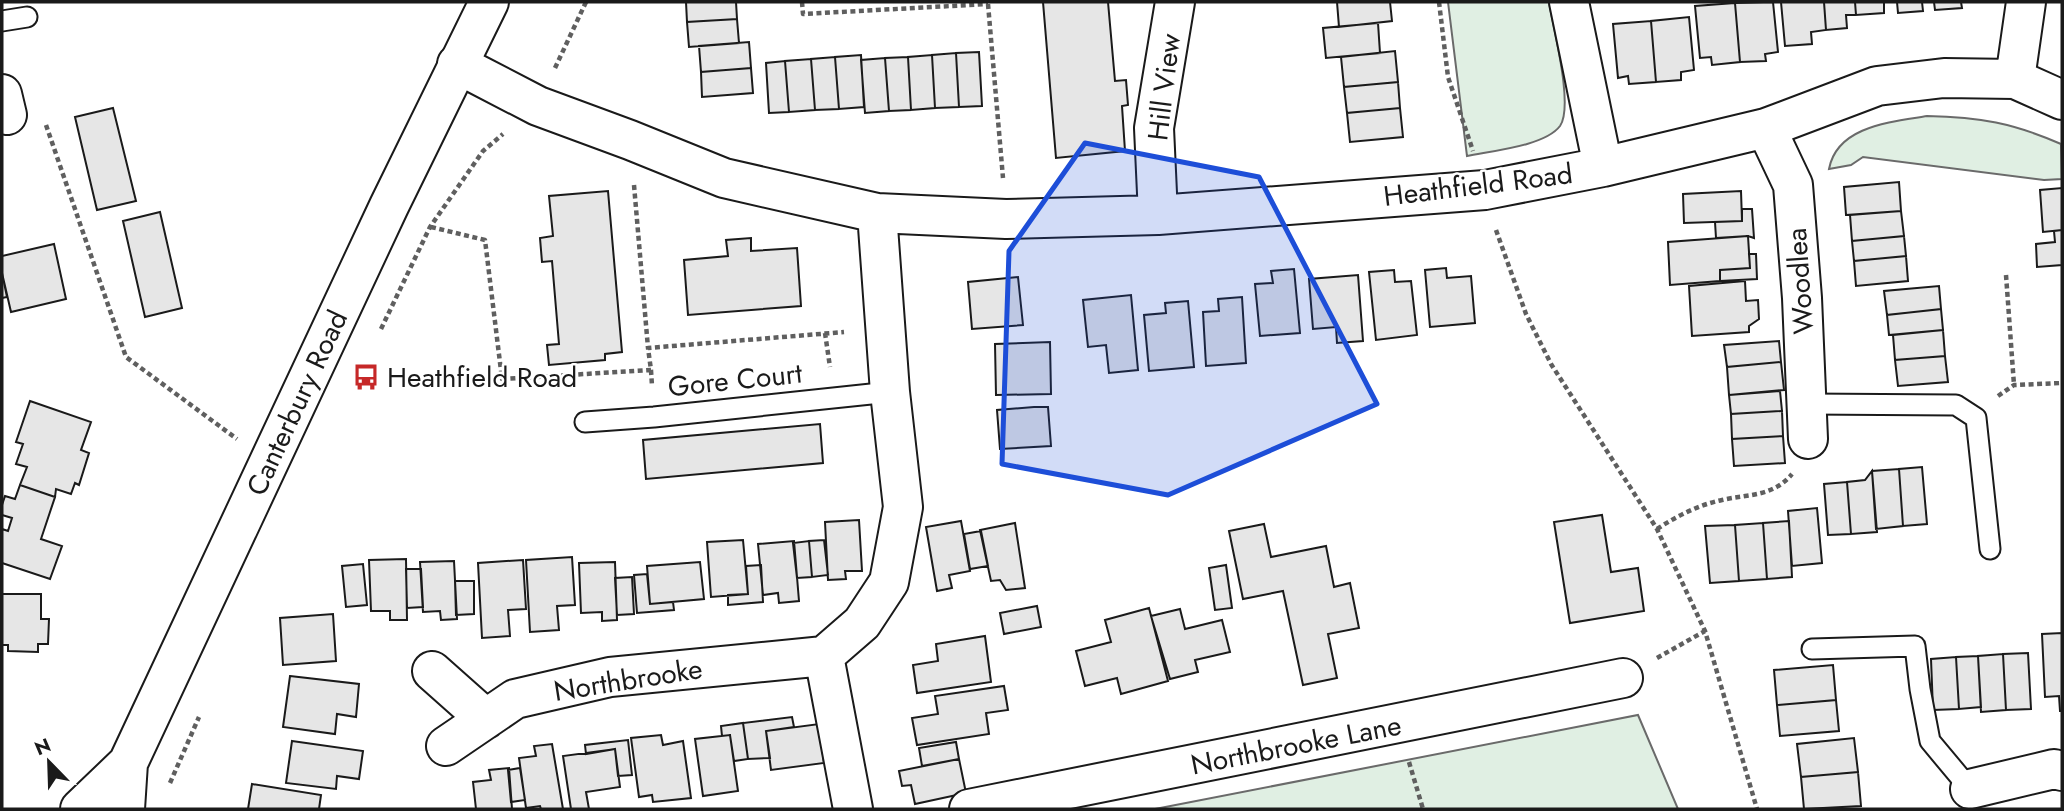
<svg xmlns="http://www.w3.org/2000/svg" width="2064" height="811" viewBox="0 0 2064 811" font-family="Jost,sans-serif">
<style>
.green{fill:#e0efe3;stroke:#6a6a6a;stroke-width:2}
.building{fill:#e6e6e6;stroke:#1a1a1a;stroke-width:2}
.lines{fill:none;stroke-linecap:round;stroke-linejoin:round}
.lane-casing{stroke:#1a1a1a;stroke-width:23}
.street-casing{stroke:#1a1a1a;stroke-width:42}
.primary-casing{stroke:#1a1a1a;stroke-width:42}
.path{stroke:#5f5f5f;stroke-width:4.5;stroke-dasharray:5 3.5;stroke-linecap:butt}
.lane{stroke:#fff;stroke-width:19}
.street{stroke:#fff;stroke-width:38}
.primary{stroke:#fff;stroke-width:38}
.marked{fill:#1d4ed8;fill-opacity:0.2;stroke:#1d4ed8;stroke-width:5;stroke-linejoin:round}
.labels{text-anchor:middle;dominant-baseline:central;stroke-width:5;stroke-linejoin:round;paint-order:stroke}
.street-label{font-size:28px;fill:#1a1a1a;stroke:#fff}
.poi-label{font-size:28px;fill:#1a1a1a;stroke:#fff;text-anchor:start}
</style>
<rect width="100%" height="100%" fill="#fff"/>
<path class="green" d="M1448,2H1549C1553,27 1574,106 1560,126C1545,146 1491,151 1467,156Z
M1927,116C1980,117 2013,123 2061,144L2062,179L2044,180L1863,157L1851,165L1829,169C1837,126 1891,122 1927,116Z
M1638,715L1678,809H1155Z"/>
<path class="building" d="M686,2H736L737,19L687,22Z
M1043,2H1108L1115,81L1126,80L1128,105L1122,106L1125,151L1056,158Z
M1337,2H1390L1392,21L1339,27Z
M1773,2L1778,52L1765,54L1766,61L1740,62L1735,3Z
M1781,2H1824L1826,30L1811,32L1812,44L1785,46Z
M1824,2H1855L1856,15H1846L1847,28L1826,30Z
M1855,2H1890H1884V13L1856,15Z
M1897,2H1922L1923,11L1898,13Z
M1934,2H1961L1962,8L1935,10Z
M1735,3L1740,62L1712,65L1711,57L1700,58L1695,6Z
M1689,17L1694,70L1681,72V80L1656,82L1651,21Z
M737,19L739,43L689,47L687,22Z
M1651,21L1656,82L1629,84L1628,76L1618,78L1613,24Z
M1378,23L1380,53L1326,58L1323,28Z
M749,42L751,68L701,72L699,46Z
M1395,51L1398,82L1344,87L1341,57Z
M979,52L982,106L959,107L956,53Z
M956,53L959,107L935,108L932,55Z
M861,55L864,107L839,109L835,57Z
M932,55L935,108L911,110L908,57Z
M835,57L839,109L815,110L811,59Z
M908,57L911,110L889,111L885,58Z
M885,58L889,111L865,113L861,60Z
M811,59L815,110L789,112L785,61Z
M785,61L789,112L769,113L766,63Z
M751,68L753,93L702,97L701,72Z
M1398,82L1400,108L1347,113L1344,87Z
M113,108L136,201L97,210L75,117Z
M1400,108L1403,137L1350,142L1347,113Z
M1899,182L1901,211L1846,215L1844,187Z
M2062,188V230L2043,232L2040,190Z
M608,191L622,352L605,354V360L549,365L547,345L559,344L552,261L542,262L540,238L553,236L549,196Z
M1741,191L1742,221L1684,223L1683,194Z
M1742,209H1752L1754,238L1748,236L1716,238L1715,222L1742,221Z
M1901,211L1904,236L1852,241L1850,215Z
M160,212L182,308L145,317L123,221Z
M2062,230V265L2037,267L2036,244L2055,242L2054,231Z
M1748,236L1750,268L1720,270V281L1670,285L1668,242Z
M1904,236L1906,256L1854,261L1852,241Z
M751,238V251L797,248L801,306L688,315L684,260L728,256L726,240Z
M54,244L66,299L11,312L2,273V256Z
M1749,254H1756L1757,279L1720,281V270L1750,268Z
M1906,256L1908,281L1856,286L1854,261Z
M1446,268L1447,278L1471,276L1475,323L1430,327L1425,270Z
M1294,269L1300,333L1260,336L1255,284L1273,283L1271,271Z
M1394,270L1395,282L1411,281L1417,335L1376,340L1369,272Z
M2,273L7,297L2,298Z
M1358,275L1363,341L1337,343L1336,327L1313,329L1309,279Z
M1018,277L1023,325L972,329L968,282Z
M1745,281L1746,301L1758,300L1759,319L1749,326V332L1692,336L1689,286Z
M1939,286L1941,309L1887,315L1884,291Z
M1131,295L1138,370L1109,373L1106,345L1088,347L1083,300Z
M1242,297L1246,363L1206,366L1203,312L1219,311L1218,299Z
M1188,301L1194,367L1149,371L1144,315L1166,313L1165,303Z
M1941,309L1943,330L1889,335L1887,315Z
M1943,330L1945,356L1895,360L1893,335Z
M1779,341L1781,362L1727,367L1724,345Z
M1050,342L1051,394L996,395L995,344Z
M1945,356L1948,382L1898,386L1895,360Z
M1781,362L1784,390L1729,395L1727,367Z
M1780,391L1782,411L1731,414L1729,395Z
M30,401L91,422L81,450L89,453L79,485L75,483L71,494L56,489L55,497L20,485L27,467L16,464L23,444L16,442Z
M1034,407H1048L1051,446L1000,449L997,410Z
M1782,411L1783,436L1732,439L1731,414Z
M820,424L823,463L646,479L643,440Z
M1783,436L1785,463L1734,466L1732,439Z
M1922,467L1927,524L1903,526L1899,469Z
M1899,469L1903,526L1876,529L1872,471Z
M1872,471L1877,532L1851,534L1847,482L1865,480Z
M1847,482L1851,534L1828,535L1824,484Z
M20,485L55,497L41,539L62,546L50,579L2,563V529L8,531L12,518L2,515V505L5,496L15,499Z
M1817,508L1822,563L1792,566L1788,511Z
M1602,515L1611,572L1638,568L1644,611L1570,623L1554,522Z
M859,520L862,571H845L846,579L828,580L825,522Z
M961,521L970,571L949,575L952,588L937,591L926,527Z
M1789,521L1792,577L1767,579L1763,523Z
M1015,523L1025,588L1006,590L1000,580L991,581L980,530Z
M1763,523L1767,579L1739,581L1735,525Z
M1264,524L1271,557L1326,546L1334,587L1350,583L1359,628L1328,634L1337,678L1303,685L1283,591L1243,599L1229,531Z
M1735,525L1739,581L1710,583L1705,526Z
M981,531L988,566L970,569L964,534Z
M743,540L748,594L711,597L707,542Z
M824,540L828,575L812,577L809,541Z
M794,541L799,601L779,603L778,593L763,595L758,544Z
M809,541L812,577L797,578L793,543Z
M572,557L575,605L557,606L559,630L530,632L526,560Z
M406,559L407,620H390V611H371L369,560Z
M523,560L526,609L508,610L510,636L482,638L478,563Z
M454,561L457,619L441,620L440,611L423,612L420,562Z
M615,562L617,620L602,621V612L581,613L579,563Z
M700,562L704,599L650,604L647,566Z
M363,564L367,605L346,607L342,566Z
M761,565L763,602L728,605V595L748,594L746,566Z
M1226,565L1232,608L1215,610L1209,568Z
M406,569H421L423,607L407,608Z
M647,574L650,604L673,602L674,610L637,613L634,575Z
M632,577L634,614L617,615L615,578Z
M455,581H474V614L456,615Z
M2,594H41V619H49L48,644H38V652L8,651V645H2Z
M1037,606L1041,627L1004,634L1000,613Z
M1149,608L1168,681L1121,694L1117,678L1085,686L1076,651L1111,642L1105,620Z
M1180,609L1185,629L1222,620L1230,652L1195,660L1198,672L1170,679L1151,616Z
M333,614L336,661L283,665L280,618Z
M2062,633V711H2060L2059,696L2045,697L2042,634Z
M985,636L991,682L917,693L913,665L938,661L936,644Z
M2028,653L2031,709L2006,710L2003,654Z
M2003,654L2006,710L1981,712L1978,656Z
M1978,656L1981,707L1959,709L1956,657Z
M1956,657L1959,709L1933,710L1931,659Z
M1833,665L1836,700L1777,705L1774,670Z
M290,676L359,684L356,717L337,714L335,734L283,727Z
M1004,686L1008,710L986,713L989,734L917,745L912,718L938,714L935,696Z
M1836,700L1839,731L1780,736L1777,705Z
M792,717L794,727L766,731L770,758L748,759L743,723Z
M743,723L748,759L734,761L730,735L722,736L721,726Z
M819,724L824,763L771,770L766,731Z
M661,735L663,745L683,741L691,798L653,802L652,795L639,797L631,738Z
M730,735L738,791L703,796L695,739Z
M1854,738L1858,772L1801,777L1797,744Z
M628,740L632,775L618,776L615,749L586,754L585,745Z
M292,741L363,751L359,779L337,776L336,789L286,783Z
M956,742L959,759L922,766L919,748Z
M552,744L563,809H541L540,806L526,808L519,758L536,756L534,746Z
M615,749L620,787L586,792L589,809H571L563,756Z
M959,759L966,793L915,804L911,785L902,786L899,771Z
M509,768L512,809H476L473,782L491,780L489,770Z
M520,768L525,800L511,802L508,770Z
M1858,772L1861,806L1804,809L1801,777Z
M252,784L321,795L319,809H248Z"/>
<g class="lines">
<g class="lane-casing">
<path id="lane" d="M2,21L27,17
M1807,404L1956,405L1976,418L1990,549
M585,422L654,417L890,392
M1812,649L1915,646L1920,689L1930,741L1970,789"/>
</g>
<g class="street-casing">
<path id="street" d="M1569,2L1603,167
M457,64L538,106L630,140L724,178L877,213L1006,219L1158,215L1485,190L1603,167L1766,128L1877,86L1944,78L2015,79L2062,100
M2015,79L2026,2
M2,94L7,115
M1766,128L1793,185L1802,298L1808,439
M1158,215L1154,128L1175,2
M824,656L853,809
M432,671L486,719
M446,746L515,699L610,677L824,656L862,623L889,582L903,507L890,392L877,213
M1970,789L2054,769L2062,771
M969,809L1623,678"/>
</g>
<g class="primary-casing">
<path id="primary" d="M80,809L128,763
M125,809L128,763L389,206L489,2"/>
</g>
<path class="path" d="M802,2L803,14L988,4
M1439,2L1448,77L1473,151
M988,4L1003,178
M555,68L586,2
M46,125L126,357L237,439
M634,185L648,348
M431,227L485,240L502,379L651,370L648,348L844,332
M1496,230L1526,314L1551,364L1657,529L1705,631L1757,809
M2006,275L2014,385
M381,329L430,227L483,151L503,134
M825,333L830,367
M651,370L652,386
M1998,396L2014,385L2062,383
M1657,529C1677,516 1698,505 1722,500C1748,494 1773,497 1792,474
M1657,658L1705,631
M1409,762L1423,809
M170,783L199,717"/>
<use href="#lane" class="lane"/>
<use href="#street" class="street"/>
<use href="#primary" class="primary"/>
</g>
<path class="marked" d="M1085,143L1259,177L1377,404L1168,495L1002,464L1009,251Z"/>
<defs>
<g id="bus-bare" transform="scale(2.1)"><path d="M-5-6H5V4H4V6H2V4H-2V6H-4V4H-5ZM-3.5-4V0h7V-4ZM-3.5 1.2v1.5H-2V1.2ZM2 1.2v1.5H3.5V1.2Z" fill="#c62828" stroke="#fff" stroke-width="2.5" paint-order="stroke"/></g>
</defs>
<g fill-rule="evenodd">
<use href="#bus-bare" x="366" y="377"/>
</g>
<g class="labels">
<g class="street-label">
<text transform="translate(1164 87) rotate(-83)">Hill View</text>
<text transform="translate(1478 185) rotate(-7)">Heathfield Road</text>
<text transform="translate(1800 281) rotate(-94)">Woodlea</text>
<text transform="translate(735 380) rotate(-6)">Gore Court</text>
<text transform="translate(297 403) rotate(-65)">Canterbury Road</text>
<text transform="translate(628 680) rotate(-9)">Northbrooke</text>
<text transform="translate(1296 745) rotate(-11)">Northbrooke Lane</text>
</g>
<g class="poi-label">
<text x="387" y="377">Heathfield Road</text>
</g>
</g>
<rect width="2064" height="811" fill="none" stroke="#1a1a1a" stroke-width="7"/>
<g transform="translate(49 762) rotate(337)" stroke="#ffffff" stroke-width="5" paint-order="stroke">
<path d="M0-5L12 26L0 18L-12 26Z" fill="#1a1a1a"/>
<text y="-10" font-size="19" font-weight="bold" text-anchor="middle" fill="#1a1a1a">N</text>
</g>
</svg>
